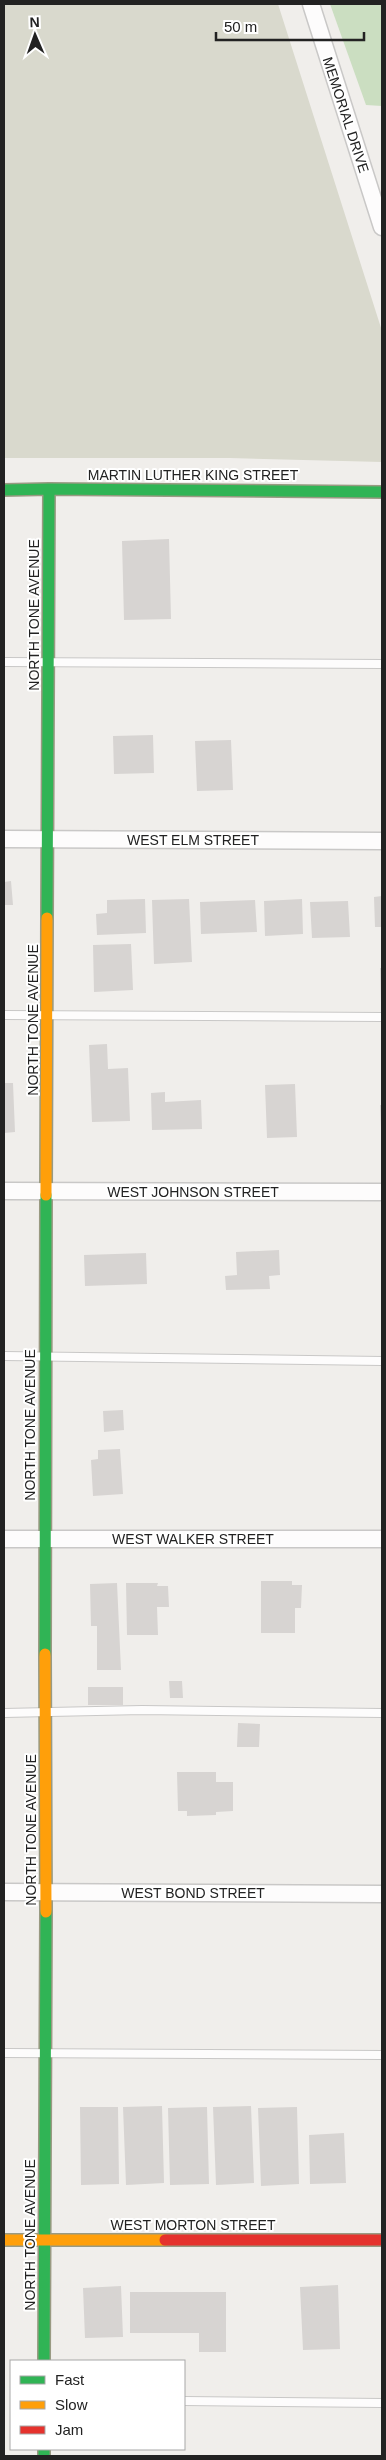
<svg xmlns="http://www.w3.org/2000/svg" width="386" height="2460" viewBox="0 0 386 2460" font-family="Helvetica,sans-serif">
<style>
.construction{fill:#d9d9cd}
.forest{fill:#cbdec1}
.building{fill:#d7d4d2}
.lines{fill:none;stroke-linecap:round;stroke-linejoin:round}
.lane-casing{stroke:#c9c8c7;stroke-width:10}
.street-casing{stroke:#c9c8c7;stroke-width:19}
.fast-casing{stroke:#999a82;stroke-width:14}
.slow-casing{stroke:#999a82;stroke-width:14}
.jam-casing{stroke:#999a82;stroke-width:14}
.lane{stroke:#fdfcfc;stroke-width:8}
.street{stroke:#fdfcfc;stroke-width:16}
.fast{stroke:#30b455;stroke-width:11}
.slow{stroke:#ff9f0a;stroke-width:11}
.jam{stroke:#e5322d;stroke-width:11}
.labels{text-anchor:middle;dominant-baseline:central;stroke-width:4;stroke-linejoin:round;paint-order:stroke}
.street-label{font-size:14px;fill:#222;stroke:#fff}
</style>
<rect width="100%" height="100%" fill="#f0eeeb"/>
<path class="construction" d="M4,4H278L382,331V462L230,458H4Z"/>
<path class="forest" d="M330,4H382V106L366,105Z"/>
<path class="building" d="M169,539L171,619L124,620L122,541Z
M153,735L154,773L114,774L113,736Z
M231,740L233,790L197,791L195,741Z
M11,881L13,905H4V882Z
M382,896V927H375L374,897Z
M145,899L146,933L97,935L96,914L107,913V900Z
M189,899L192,962L154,964L152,900Z
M302,899L303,934L265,936L264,901Z
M255,900L257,932L201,934L200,902Z
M348,901L350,937L312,938L310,902Z
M131,944L133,990L94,992L93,945Z
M380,968H382V1003H381Z
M107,1044L108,1069L128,1068L130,1121L92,1122L89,1045Z
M4,1083H13L15,1132L4,1133Z
M295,1084L297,1137L267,1138L265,1085Z
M165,1092V1102L201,1100L202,1129L152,1130L151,1093Z
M380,1105H382V1128H381Z
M279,1250L280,1275L269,1276L270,1289L226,1290L225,1276L237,1275L236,1252Z
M146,1253L147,1284L85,1286L84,1255Z
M123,1410L124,1430L104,1432L103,1411Z
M120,1449L123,1494L93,1496L91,1460L98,1459V1450Z
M261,1581H292V1585H302L301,1608H295V1633H261Z
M117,1583L121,1670H97V1626H91L90,1584Z
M126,1583H158L157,1586H168L169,1607H157L158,1635H127Z
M169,1681H182L183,1698H170Z
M88,1687H123V1705H88Z
M238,1723L260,1724L259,1747H237Z
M177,1772H216V1782H233V1811L216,1812V1815L187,1816V1811H178Z
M162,2106L164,2183L126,2185L123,2107Z
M251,2106L254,2183L216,2185L213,2107Z
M80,2107H118L119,2184L81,2185Z
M207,2107L209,2184L170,2185L168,2108Z
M297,2107L299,2184L261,2186L258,2108Z
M344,2133L346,2183L310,2184L309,2135Z
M338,2285L340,2349L303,2350L300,2287Z
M121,2286L123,2337L85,2338L83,2288Z
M130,2292H226V2352H199V2333H130Z"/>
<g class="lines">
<g class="lane-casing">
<path id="lane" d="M4,662L382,664
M4,1015L382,1017
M4,1356L382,1361
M4,1713L142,1710L382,1713
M4,2053L382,2055
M184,2401L382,2403"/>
</g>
<g class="street-casing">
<path id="street" d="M311,4L382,227
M4,839L382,841
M4,1191L382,1192
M4,1539H382
M4,1892L382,1894"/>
</g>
<g class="fast-casing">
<path id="fast" d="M49,489L382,492
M4,490L49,489L47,918
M45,1654L46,1195
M44,2361L46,1912
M44,2449V2456"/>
</g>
<g class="slow-casing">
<path id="slow" d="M46,1195L47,918
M45,1654L46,1912
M4,2240H165"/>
</g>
<g class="jam-casing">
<path id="jam" d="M165,2240H382"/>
</g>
<use href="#lane" class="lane"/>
<use href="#street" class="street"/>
<use href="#fast" class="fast"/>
<use href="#slow" class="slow"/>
<use href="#jam" class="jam"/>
</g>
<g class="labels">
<g class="street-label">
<text transform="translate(346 115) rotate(72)">MEMORIAL DRIVE</text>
<text x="193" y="475">MARTIN LUTHER KING STREET</text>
<text transform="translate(34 615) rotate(-90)">NORTH TONE AVENUE</text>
<text x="193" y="840">WEST ELM STREET</text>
<text transform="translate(33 1020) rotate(-90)">NORTH TONE AVENUE</text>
<text x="193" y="1192">WEST JOHNSON STREET</text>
<text transform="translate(30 1425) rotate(-90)">NORTH TONE AVENUE</text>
<text x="193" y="1539">WEST WALKER STREET</text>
<text transform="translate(31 1830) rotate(-90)">NORTH TONE AVENUE</text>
<text x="193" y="1893">WEST BOND STREET</text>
<text x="193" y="2225">WEST MORTON STREET</text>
<text transform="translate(30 2235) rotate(-90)">NORTH TONE AVENUE</text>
</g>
</g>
<rect width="386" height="2460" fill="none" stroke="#222222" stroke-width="10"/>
<rect x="10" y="2360" width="175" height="90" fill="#ffffff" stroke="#a7a7a7"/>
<rect x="20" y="2376" width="25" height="8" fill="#30b455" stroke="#a7a7a7"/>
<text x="55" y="2385" font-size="15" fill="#222222">Fast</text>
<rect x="20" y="2401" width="25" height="8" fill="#ff9f0a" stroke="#a7a7a7"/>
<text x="55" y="2410" font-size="15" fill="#222222">Slow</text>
<rect x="20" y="2426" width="25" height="8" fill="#e5322d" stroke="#a7a7a7"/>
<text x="55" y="2435" font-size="15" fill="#222222">Jam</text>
<g transform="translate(35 35) rotate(358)" stroke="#ffffff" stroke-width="4" paint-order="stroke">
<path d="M0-4L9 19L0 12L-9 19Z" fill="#222222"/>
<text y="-8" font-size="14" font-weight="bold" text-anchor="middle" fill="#222222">N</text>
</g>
<path d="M216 32v8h148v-8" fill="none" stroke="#222222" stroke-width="2.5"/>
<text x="224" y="32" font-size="15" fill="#222222" stroke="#ffffff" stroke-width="4" paint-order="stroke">50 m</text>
</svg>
